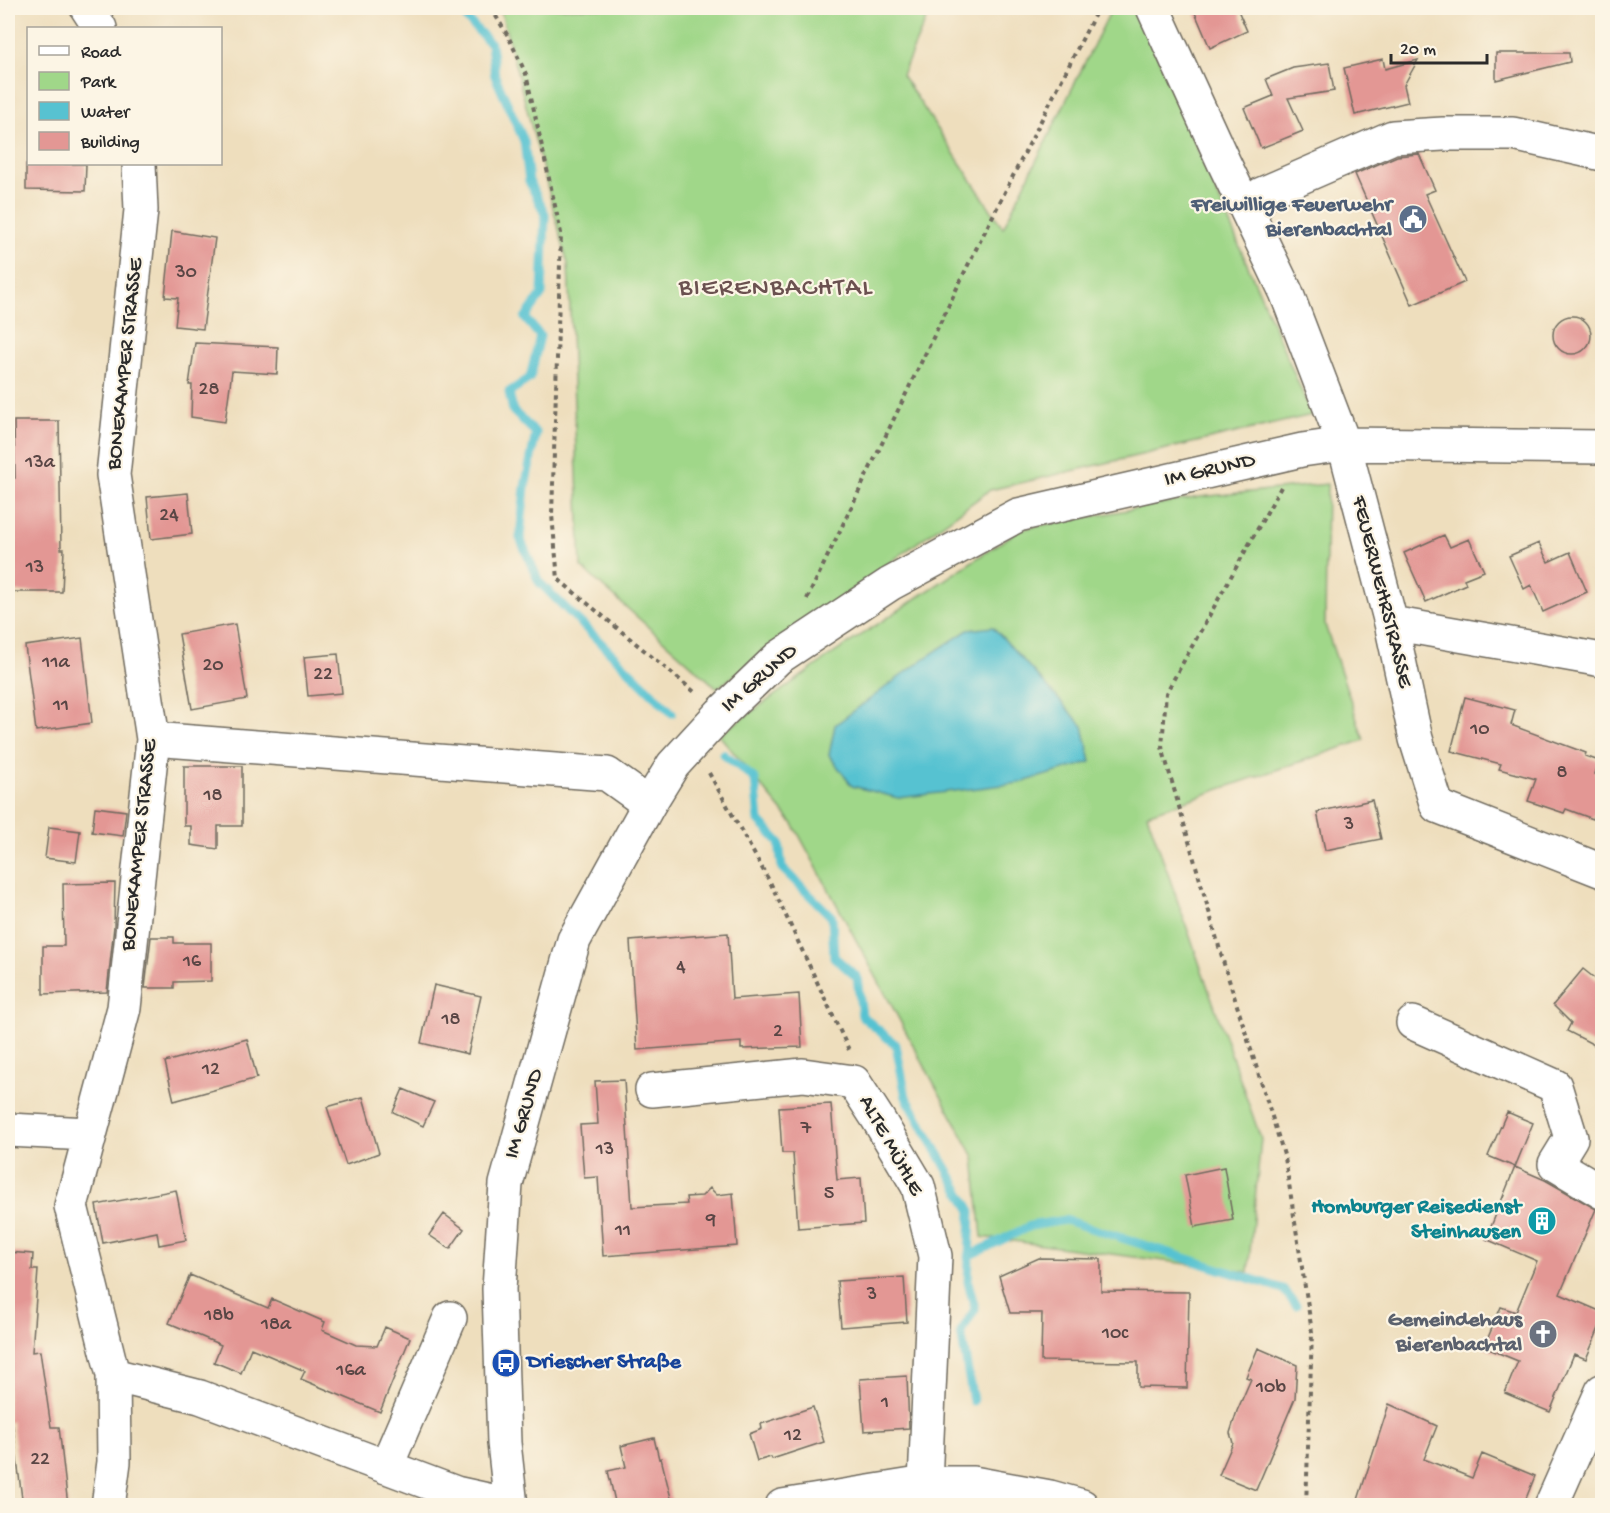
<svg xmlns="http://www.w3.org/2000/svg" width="1610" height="1513" viewBox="0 0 1610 1513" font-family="'Gochi Hand',sans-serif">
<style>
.green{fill:#a0d789;stroke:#66815a;stroke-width:1.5}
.water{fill:#57c2d1;stroke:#41767e;stroke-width:1.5}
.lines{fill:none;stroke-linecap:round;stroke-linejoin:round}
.stream{stroke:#57c2d1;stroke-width:9}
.building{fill:#e39794}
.minor-casing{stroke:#6f6a5e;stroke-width:36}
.path{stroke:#6f6a5e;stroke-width:4;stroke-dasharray:4.5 4.5;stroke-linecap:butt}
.minor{stroke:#fff;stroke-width:33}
.labels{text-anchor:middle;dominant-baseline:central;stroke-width:4.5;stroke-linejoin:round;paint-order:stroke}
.number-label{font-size:20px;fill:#594645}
.service-label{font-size:22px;font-weight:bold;fill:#4e5e75;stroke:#fcf5e5;text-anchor:end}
.street-label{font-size:22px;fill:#2b2b2b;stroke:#fcf5e5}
.culture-label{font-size:22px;font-weight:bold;fill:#0d838f;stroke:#fcf5e5;text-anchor:end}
.worship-label{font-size:22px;font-weight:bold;fill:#5b616d;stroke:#fcf5e5;text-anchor:end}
.transit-label{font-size:22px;font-weight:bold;fill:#164399;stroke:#fcf5e5;text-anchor:start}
.quarter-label{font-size:26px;letter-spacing:1.5px;fill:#6b5150;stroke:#fcf5e5}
</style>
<rect width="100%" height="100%" fill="#fcf5e5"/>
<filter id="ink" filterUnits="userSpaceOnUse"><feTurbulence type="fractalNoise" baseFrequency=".0167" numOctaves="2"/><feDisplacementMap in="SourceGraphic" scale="12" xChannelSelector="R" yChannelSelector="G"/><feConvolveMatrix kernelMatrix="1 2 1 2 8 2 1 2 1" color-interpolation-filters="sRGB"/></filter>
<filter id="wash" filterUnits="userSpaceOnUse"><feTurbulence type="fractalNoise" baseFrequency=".008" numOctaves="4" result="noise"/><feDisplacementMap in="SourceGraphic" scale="24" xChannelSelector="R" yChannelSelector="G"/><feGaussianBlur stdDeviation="1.35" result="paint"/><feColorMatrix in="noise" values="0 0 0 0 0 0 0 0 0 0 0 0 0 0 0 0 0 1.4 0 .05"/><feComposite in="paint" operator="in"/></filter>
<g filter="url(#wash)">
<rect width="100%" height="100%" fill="#eedebd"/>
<path class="green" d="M500,8H931L902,75L1003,228L1112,8H1137L1312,415L990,490L717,688L581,567L568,264Z
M1327,484L1325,625L1364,740L1147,814L1261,1139L1248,1272L982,1237L974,1157L793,824L719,735L834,653L1021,529L1200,497Z"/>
<path class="water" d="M993,627L1083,726L1091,762L1019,783L898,798L852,786L829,755L835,725L925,658L968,630Z"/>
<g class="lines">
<path class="stream" d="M461,8L468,20L491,44L495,76L524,141L529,181L545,214L542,294L525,318L540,336L530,378L509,392L513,411L536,433L525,487L520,538L539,582L672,713
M723,754L755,779L759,821L779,842L782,868L832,917L834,957L857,977L862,1016L896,1045L906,1097L971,1211L968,1282L975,1309L961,1332L973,1401
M969,1256L1030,1226L1065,1220L1283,1289L1296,1305"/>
</g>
<g id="blocks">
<path class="building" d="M1193,8H1237L1247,31L1210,48Z
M1496,53H1569L1570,62L1496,80Z
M1383,59L1385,69L1418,60L1404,85L1408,102L1355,115L1344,68Z
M1329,63L1334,91L1288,98L1303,131L1261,148L1244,108L1273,96L1266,79L1293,68Z
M1419,154L1435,190L1425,194L1465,282L1412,305L1355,174L1397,156Z
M26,164H86L85,191L26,190Z
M172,231L215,238L203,329L175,326L178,298L165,297Z
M1553 335a19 19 0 1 1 38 0a19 19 0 1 1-38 0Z
M195,343L278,347L277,374L232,371L225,422L191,417L192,385H189Z
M14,421H59L61,549H64L62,592H8V478H15Z
M188,493L192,534L151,539L147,497Z
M1444,535L1450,547L1469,539L1484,571L1464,579L1466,584L1426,602L1404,553Z
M1539,543L1548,562L1570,552L1587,592L1543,612L1531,585L1524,589L1509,556Z
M235,624L247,699L192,709L179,634Z
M82,638L92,723L36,731L25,646Z
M338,654L342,693L308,696L304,657Z
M1465,697L1515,710L1511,725L1586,753L1585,756L1599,761L1595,774L1602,777V795L1593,819L1566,809L1564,813L1528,801L1536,779L1499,769L1501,764L1451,751Z
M184,766H242V826H218V849L191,845V826H184Z
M1372,800L1381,839L1325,850L1317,812Z
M95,807L126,811L123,836L92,832Z
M49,827L80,831L76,862L45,858Z
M115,883L114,926L107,992L43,994V946H64L63,884Z
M728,933L732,999L799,994L802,1047L741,1049V1042L637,1050L630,941Z
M151,937H174V943H211V981L174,982V988H145Z
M1583,969L1602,984V1049L1567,1031L1571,1023L1553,1005Z
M434,985L481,996L468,1054L421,1043Z
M247,1039L257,1078L174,1101L165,1062Z
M624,1080L632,1207L687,1204L686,1197L702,1196L710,1188L717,1195L733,1193L737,1246L603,1256L598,1177L584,1178L580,1125L598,1124L595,1081Z
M403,1089L434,1102L423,1126L393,1112Z
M363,1097L379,1153L346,1165L327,1107Z
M831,1104L837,1180L861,1178L864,1223L798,1228L793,1153H782L779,1107Z
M1507,1112L1533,1123L1515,1167L1488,1156Z
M1224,1167L1233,1220L1195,1227L1185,1175Z
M1515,1167L1545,1180L1596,1209L1560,1294L1602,1312V1321L1586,1359L1574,1354L1550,1412L1505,1393L1518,1361L1484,1347L1501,1307L1516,1312L1537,1261L1486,1239Z
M176,1190L186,1240L159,1245L157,1232L103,1243L96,1205Z
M444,1214L464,1229L450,1249L429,1235Z
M8,1252L33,1254L32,1270H38L32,1352L40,1351L51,1427H59L68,1506H23L12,1422H8Z
M1039,1258L1101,1259V1291L1189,1292L1187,1388L1138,1387V1362L1041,1361L1042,1313H1010L999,1276Z
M190,1275L268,1308L272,1299L325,1322L322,1330L356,1345L377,1346L385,1327L410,1338L380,1412L301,1379L305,1371L251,1348L241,1373L214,1362L221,1345L169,1323Z
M904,1277L907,1322L841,1327L837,1281Z
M1258,1348L1297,1365L1295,1398L1256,1490L1219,1475L1233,1443L1230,1433L1237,1411L1251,1379L1246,1377Z
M907,1376L909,1428L864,1431L860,1379Z
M1389,1404L1437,1426L1424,1459L1472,1478L1482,1454L1535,1476L1523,1506H1356Z
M813,1407L824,1442L772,1459L771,1457L757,1461L749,1434L762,1429L761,1424Z
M654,1438L659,1459L661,1458L673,1506H616L608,1471L626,1467L621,1446Z"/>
</g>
</g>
<g filter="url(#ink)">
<use href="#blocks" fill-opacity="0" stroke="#6f6a5e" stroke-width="1.5"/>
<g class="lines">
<g class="minor-casing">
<path id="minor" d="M87,8L100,28
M1153,8L1224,163L1286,292L1344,444L1391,623L1416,739L1437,806L1602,871
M1250,217L1262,194L1393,137L1443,134H1513L1602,154
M1391,623L1602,660
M153,739L607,774L649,804
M1413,1023L1555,1086L1571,1138L1555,1164L1602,1192
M652,1090L803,1075L854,1082L878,1119L918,1186L935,1256L925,1483
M8,1130L89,1134
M113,1375L200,1397L456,1493L511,1505
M386,1467L450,1318
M108,1506L114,1462L113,1375L71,1206L124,1008L153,739L113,475L141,210L139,164
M511,1506L504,1443L499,1289L506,1184L574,940L649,804L673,765L721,713L778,658L890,584L1018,515L1302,450L1344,444L1602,447
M782,1506L925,1483H973L1050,1497L1082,1506
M1551,1506L1602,1391"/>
</g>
<path class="path" d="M491,8L508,36L526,74L561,233L552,515L558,579L697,694
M1281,487L1166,693L1162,747L1224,964L1285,1158L1312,1332L1306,1506
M807,599L970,261L1098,8
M709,773L771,884L849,1050"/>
<use href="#minor" class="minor"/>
</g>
</g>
<defs>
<g id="civic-disc" transform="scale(1.5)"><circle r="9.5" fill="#5c6f8a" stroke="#fcf5e5"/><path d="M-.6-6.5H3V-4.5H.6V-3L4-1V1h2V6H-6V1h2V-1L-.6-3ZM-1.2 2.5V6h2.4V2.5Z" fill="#fff"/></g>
<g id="building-disc" transform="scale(1.5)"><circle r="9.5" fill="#0f9aa8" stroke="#fcf5e5"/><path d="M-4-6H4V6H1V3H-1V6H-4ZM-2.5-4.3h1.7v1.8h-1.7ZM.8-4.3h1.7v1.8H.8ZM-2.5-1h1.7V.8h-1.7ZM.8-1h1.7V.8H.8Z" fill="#fff"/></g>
<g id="church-disc" transform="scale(1.5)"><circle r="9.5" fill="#6b7280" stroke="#fcf5e5"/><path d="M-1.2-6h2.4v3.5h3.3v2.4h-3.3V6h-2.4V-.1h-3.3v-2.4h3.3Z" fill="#fff"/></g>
<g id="bus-disc" transform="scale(1.5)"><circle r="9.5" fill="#1a4fb4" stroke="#fcf5e5"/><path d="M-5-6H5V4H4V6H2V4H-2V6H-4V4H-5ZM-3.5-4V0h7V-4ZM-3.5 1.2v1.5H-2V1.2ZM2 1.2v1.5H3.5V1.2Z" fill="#fff"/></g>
</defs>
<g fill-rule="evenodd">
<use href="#civic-disc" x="1413" y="219"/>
<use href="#building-disc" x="1542" y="1221"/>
<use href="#church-disc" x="1543" y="1334"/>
<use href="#bus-disc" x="506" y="1363"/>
</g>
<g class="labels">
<g class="number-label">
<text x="186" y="273">30</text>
<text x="209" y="390">28</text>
<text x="40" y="463">13a</text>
<text x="169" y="516">24</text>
<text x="35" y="568">13</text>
<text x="56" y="663">11a</text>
<text x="213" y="666">20</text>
<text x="323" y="675">22</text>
<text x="61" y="706">11</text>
<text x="1480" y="730">10</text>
<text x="1562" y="773">8</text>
<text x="213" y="796">18</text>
<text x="1349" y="825">3</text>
<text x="192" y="962">16</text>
<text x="681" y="968">4</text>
<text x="451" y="1020">18</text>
<text x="778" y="1032">2</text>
<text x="211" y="1070">12</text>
<text x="806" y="1129">7</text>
<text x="605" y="1150">13</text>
<text x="829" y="1194">5</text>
<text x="711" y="1221">9</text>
<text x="623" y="1231">11</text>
<text x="872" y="1295">3</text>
<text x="219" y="1316">18b</text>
<text x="276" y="1325">18a</text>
<text x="1115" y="1334">10c</text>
<text x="351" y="1371">16a</text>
<text x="1271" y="1388">10b</text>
<text x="885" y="1403">1</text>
<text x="793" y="1436">12</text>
<text x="40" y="1460">22</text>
</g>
<g class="service-label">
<text x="1392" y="206">Freiwillige Feuerwehr<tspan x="1392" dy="25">Bierenbachtal</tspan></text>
</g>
<g class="street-label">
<text transform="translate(126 364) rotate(-84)">BONEKAMPER STRASSE</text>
<text transform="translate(1210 471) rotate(-13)">IM GRUND</text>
<text transform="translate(1381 592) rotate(76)">FEUERWEHRSTRASSE</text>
<text transform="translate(760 679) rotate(-41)">IM GRUND</text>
<text transform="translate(140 845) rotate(-84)">BONEKAMPER STRASSE</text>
<text transform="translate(525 1114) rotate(-74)">IM GRUND</text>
<text transform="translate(890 1146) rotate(61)">ALTE MÜHLE</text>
</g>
<g class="culture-label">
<text x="1521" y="1208">Homburger Reisedienst<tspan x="1521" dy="25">Steinhausen</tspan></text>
</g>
<g class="worship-label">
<text x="1522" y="1321">Gemeindehaus<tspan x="1522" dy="25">Bierenbachtal</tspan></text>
</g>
<g class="transit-label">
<text x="527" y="1363">Driescher Straße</text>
</g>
<g class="quarter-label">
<text x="776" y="289">BIERENBACHTAL</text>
</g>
</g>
<rect width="1610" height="1513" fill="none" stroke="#fcf5e5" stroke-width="30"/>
<rect x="27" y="27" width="195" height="138" fill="#fcf5e5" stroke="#a8a49b" stroke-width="1.5"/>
<rect x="39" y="46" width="30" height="9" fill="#ffffff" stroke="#a8a49b" stroke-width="1.5"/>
<text x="81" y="57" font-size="18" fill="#2b2b2b">Road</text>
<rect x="39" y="72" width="30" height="18" fill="#a0d789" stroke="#a8a49b" stroke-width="1.5"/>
<text x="81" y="87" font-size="18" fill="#2b2b2b">Park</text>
<rect x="39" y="102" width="30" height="18" fill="#57c2d1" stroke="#a8a49b" stroke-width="1.5"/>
<text x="81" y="117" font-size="18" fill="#2b2b2b">Water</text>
<rect x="39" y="132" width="30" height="18" fill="#e39794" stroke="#a8a49b" stroke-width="1.5"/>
<text x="81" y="147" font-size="18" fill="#2b2b2b">Building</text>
<path d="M1391 54v9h96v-9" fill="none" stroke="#2b2b2b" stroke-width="3"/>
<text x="1400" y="54" font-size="18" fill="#2b2b2b" stroke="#fcf5e5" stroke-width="4.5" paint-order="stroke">20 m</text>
</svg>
